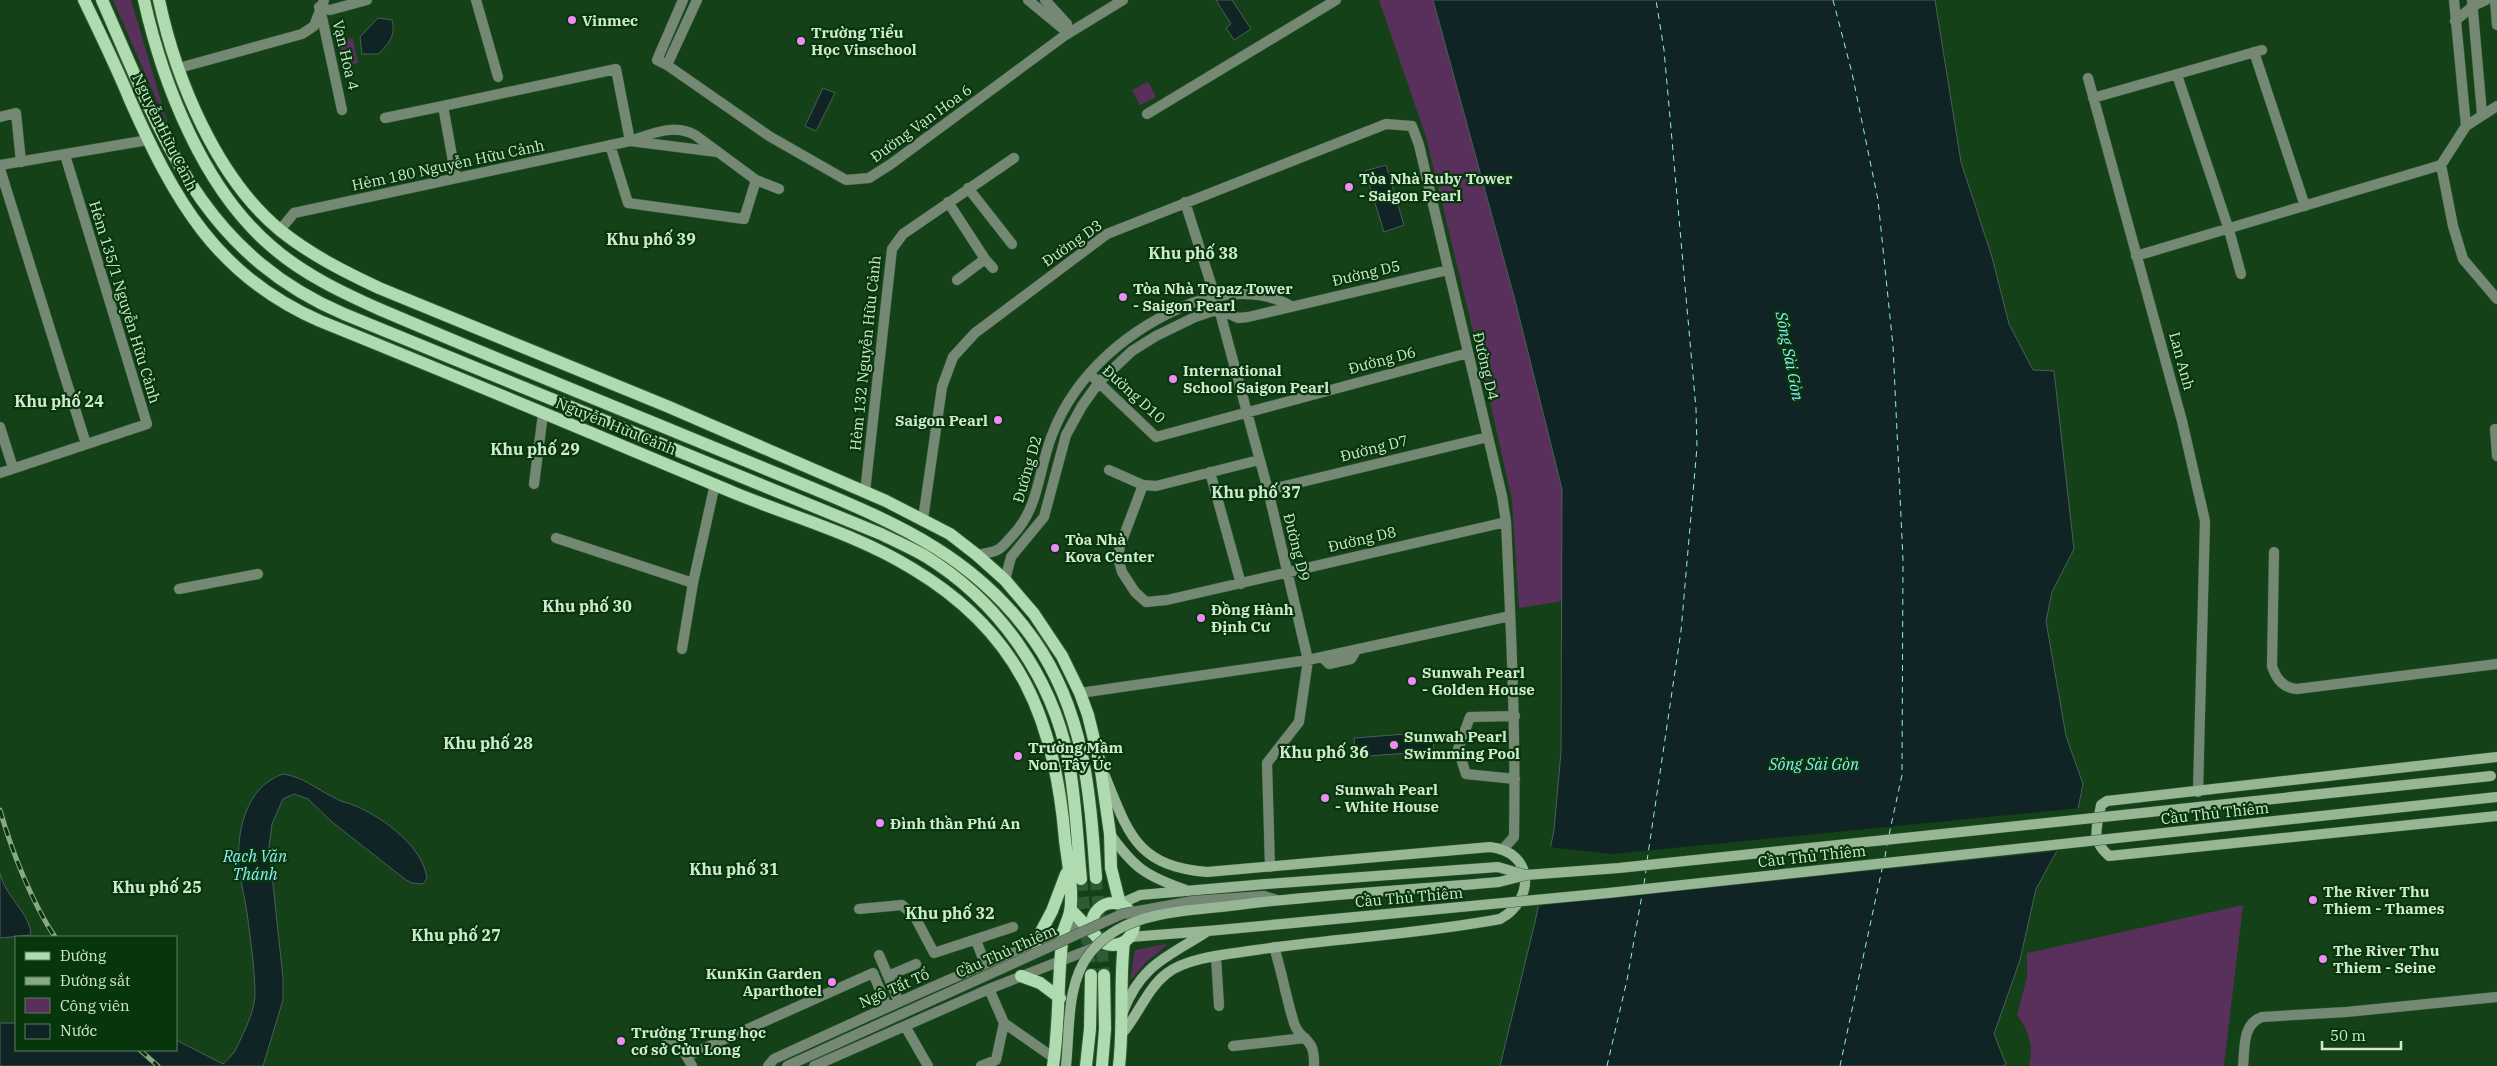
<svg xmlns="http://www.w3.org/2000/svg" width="2497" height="1066" viewBox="0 0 2497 1066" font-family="'IBM Plex Serif',serif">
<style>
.green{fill:#58305b}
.water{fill:#112425;stroke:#4b5f58}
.pier{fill:#144117}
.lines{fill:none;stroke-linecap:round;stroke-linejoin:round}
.ferry{stroke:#8eecf7;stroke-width:1;stroke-dasharray:6 5;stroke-linecap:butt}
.primary-tunnel{stroke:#305a33;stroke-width:12;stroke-dasharray:12 6;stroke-linecap:butt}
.minor-casing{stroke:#325c35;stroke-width:11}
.tertiary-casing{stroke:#325c35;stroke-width:11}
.secondary-casing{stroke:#325c35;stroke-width:11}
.primary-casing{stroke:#325c35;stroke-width:14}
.minor{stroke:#748874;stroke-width:10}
.tertiary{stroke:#748874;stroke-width:10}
.secondary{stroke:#96b696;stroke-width:10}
.primary{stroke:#b0dab0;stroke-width:12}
.rail-casing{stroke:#88a888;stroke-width:5}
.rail{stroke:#08360c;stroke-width:3;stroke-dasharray:9;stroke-linecap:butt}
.tertiary-bridge-casing{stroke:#325c35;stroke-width:11;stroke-linecap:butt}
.secondary-bridge-casing{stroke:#325c35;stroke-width:11;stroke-linecap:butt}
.tertiary-bridge{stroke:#748874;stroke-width:10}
.secondary-bridge{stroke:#96b696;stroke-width:10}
.poi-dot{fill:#ef8bf7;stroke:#08360c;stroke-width:2}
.labels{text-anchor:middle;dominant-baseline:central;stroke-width:4.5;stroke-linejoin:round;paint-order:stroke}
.poi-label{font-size:15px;font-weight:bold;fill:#d1e9d0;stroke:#08360c;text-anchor:start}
.street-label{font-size:15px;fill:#d1e9d0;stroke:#08360c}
.neighbourhood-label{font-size:16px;font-weight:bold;fill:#d1e9d0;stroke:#08360c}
.water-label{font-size:16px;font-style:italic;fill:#8eecf7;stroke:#08360c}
</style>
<rect width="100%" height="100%" fill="#144117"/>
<path class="green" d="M113,0H131L170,131Z
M1379,0H1433L1516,304L1562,489V601L1519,608L1512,500L1488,393L1426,137Z
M353,38L358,63L342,67L336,42Z
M1148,82L1156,97L1140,105L1132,90Z
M2243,905L2224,1066H2029C2034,1046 2029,1031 2017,1015L2027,977V953Z
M1166,944V946L1147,961L1130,981L1135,950Z"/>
<path class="water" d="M1216,0H1232L1251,29L1234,40L1226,28L1231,24Z
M1433,0H1935L1961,162L1992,257L2009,324L2033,370L2054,371L2074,549L2052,592L2046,621L2066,736L2083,784L2077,814L2036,889L2020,960L1994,1034L2006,1064L2003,1066H1500L1535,922L1554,830L1561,752L1562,489L1516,304Z
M378,18L392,20C396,35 389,44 378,54H362L360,37Z
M823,88L835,93L816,131L805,126Z
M1386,165L1404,225L1384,232L1365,171Z
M1432,732L1434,751L1356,757L1354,738Z
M283,774C304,777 316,789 335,798C341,802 349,803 356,806C385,819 422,846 427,878L423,884L412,883L406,880L332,822L308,799L294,794L283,799L272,824L269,847L283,978V1000L263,1066H0V1023H16V1050H176V1040L223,1064C233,1056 237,1048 242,1036C248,1024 254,1009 255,996C255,971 251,944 248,920C246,902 241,885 239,867C236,832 246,786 283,774Z
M0,873C2,878 3,884 6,888C14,904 30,916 31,935L0,938Z"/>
<path class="pier" d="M2081,808L2059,851L1536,906L1548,847L1612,854Z"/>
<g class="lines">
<path class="ferry" d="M1833,0L1852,73L1878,200L1893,346L1903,560L1902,775L1889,835
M1885,857L1887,844
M1647,861L1681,631L1697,447L1696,409L1664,50L1656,0
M1644,884L1646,870
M1607,1066L1627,980L1642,895
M1840,1066L1882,869"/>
<path class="primary-tunnel" d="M1096,878L1104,975
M1081,879L1091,975"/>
<g class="minor-casing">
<path id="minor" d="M476,0L498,77
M683,0L657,60L667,65L769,136L846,180L869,178L891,164L1064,36L1123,0
M1028,0L1068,33
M1045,0L1067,24
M2454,0L2466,126
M319,7L330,10L367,0
M320,8L342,110
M2455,21L2473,6L2486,0
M2254,52L2305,206
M667,65L697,0
M179,68L302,34L314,26L324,0
M2177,75L2229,230L2241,274
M2088,78L2182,421L2205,521L2198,792
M2093,98L2262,50
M1147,114L1336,0
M0,117L16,113L21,162
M385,118L443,106
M610,145L628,203L744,219L756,180
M2441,165L2453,226L2463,259L2497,299
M0,169L86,444
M456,178L443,106L616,69L630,141L717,152
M968,188L1012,244
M948,202L985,259L957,280
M1185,202L1219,309L1268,490L1308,660L1299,722L1267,763L1270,867
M280,230L294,213L630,141C652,134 674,123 695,135L756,180L779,189
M2136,256L2441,165L2466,126L2497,106
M985,259L993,268
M1094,378L1156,437L1468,353
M0,427L13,468
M2497,429H2495L2497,456
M1109,470L1143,485L1156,486L1259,460
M1210,472L1241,584
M0,473L147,424L65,155
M534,484L543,414
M1143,485L1120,546L1118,558L1122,572L1135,592L1146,602L1167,600L1506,522
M1268,490L1488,437
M865,492L892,249L903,234L1014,158
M923,519L942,387L953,357L975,333L1107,234L1386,124L1412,126L1419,145L1502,496L1506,522C1511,627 1516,732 1514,837L1503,849
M556,538L693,583
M2274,552L2272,666C2276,679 2283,688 2297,689L2497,664
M977,555C983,553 994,553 999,549C1004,546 1008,540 1012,536C1040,507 1038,470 1052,435C1076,372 1131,327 1192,303C1222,292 1262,289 1291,306
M1005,580L1011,557L1044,517L1066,435L1082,406L1099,382L1132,351L1156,336L1195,317L1219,309L1238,318L1248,317L1448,270
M179,589L258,574
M682,649L693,583L715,484
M1322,657L1329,664L1351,659L1357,649
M1080,693L1308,660L1510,616
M1515,779L1466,774L1458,749L1470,717L1515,716
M859,909L902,905L915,917L934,953L1013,927
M976,940L985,964
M1274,947C1282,972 1286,998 1294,1023C1301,1044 1315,1034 1314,1066
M879,955L899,1002
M1216,956L1219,1006
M888,976L916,964
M1004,1023L1054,1058
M905,1026L928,1066
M665,1036L680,1044L692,1066
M1233,1046L1305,1038
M687,1056L873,973L887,1007
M768,1066L774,1059C879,1011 984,962 1092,921
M814,1066L989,989L1096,947
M981,1066L996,1060L1004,1023L989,989
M2243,1066C2245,1048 2242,1024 2262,1017L2346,1012L2497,997"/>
</g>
<g class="tertiary-casing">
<path id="tertiary" d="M2472,0L2482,114
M2495,0L2497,25
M0,165L148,140"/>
</g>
<g class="secondary-casing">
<path id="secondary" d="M2497,757L2107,801L2101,805C2097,828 2090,839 2109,856L2497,816
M1105,776C1129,835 1137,866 1207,872L1490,847C1535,852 1535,900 1500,919C1421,934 1337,938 1256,950C1230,954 1187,957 1166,974C1146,990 1138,1016 1121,1035
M1110,834C1134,868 1146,876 1186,890
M1120,904L1140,895L1266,884
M1130,937L1207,931
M1123,1012C1141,964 1168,957 1208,931"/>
</g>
<g class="primary-casing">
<path id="primary" d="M84,0C100,33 116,66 130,100C174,199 216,276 320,321C459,377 598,436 737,494C796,518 858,535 913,569C1020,633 1055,720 1065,840C1067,858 1074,894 1070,911C1069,919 1064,926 1063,934C1057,978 1060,1022 1053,1066
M102,0C161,133 199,252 344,314L881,534C895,541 911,548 925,556C997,600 1051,675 1068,758C1076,798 1077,839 1081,879
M144,0C163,85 204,189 271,246C303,274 341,292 379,309C482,353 585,395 688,437C729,454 771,471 812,488C901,525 977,559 1034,640C1085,713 1090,793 1096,878
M159,0C176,80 217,179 281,231C311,255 345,272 379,288L669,407L886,501L950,534L977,555L1005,580L1034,614L1062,656L1080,693L1088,715L1100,764L1110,834L1111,868L1120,904
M1092 924a21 21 0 1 1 42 0a21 21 0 1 1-42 0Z
M1071,910L1093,933
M1035,943L1052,911L1066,874
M1021,976L1040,983L1060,998
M1086,1066L1090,1029L1091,975
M1102,1066L1105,1029L1104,975
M1119,1066C1124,1025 1119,985 1124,942"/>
</g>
<use href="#minor" class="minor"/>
<use href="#tertiary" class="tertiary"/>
<use href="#secondary" class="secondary"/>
<use href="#primary" class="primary"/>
<g class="rail-casing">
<path id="rail" d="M0,810C11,849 32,903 55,937
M140,1050L158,1066"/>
</g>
<use href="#rail" class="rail"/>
<g class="tertiary-bridge-casing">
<path id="tertiary-bridge" d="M787,1066L1122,914L1193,901L1264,896L1277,900"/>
</g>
<g class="secondary-bridge-casing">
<path id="secondary-bridge" d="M1266,884L1498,867L1525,875
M1208,931L1608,893L2497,797
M1066,1066C1070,1029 1066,983 1090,953C1103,937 1121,926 1140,920C1171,910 1206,909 1238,905C1324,894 1412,890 1499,882L1526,875L1619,868L2491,776"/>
</g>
<use href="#tertiary-bridge" class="tertiary-bridge"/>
<use href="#secondary-bridge" class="secondary-bridge"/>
</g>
<g class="poi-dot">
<circle cx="572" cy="20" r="5"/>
<circle cx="801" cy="41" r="5"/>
<circle cx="1349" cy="187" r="5"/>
<circle cx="1123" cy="297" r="5"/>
<circle cx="1173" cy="379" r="5"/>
<circle cx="998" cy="420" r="5"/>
<circle cx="1055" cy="548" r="5"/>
<circle cx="1201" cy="618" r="5"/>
<circle cx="1412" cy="681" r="5"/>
<circle cx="1394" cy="745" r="5"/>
<circle cx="1018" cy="756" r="5"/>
<circle cx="1325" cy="798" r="5"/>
<circle cx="880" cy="823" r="5"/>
<circle cx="2313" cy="900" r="5"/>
<circle cx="2323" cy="959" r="5"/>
<circle cx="832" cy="982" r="5"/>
<circle cx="621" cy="1041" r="5"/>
</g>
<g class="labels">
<g class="poi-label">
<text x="582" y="20">Vinmec</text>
<text x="811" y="32">Trường Tiểu<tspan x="811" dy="17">Học Vinschool</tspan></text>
<text x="1359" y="178">Tòa Nhà Ruby Tower<tspan x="1359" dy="17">- Saigon Pearl</tspan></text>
<text x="1133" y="288">Tòa Nhà Topaz Tower<tspan x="1133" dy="17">- Saigon Pearl</tspan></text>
<text x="1183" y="370">International<tspan x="1183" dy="17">School Saigon Pearl</tspan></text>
<text x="988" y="420" text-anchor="end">Saigon Pearl</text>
<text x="1065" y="539">Tòa Nhà<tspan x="1065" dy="17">Kova Center</tspan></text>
<text x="1211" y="609">Đồng Hành<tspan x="1211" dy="17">Định Cư</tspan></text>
<text x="1422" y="672">Sunwah Pearl<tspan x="1422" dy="17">- Golden House</tspan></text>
<text x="1404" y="736">Sunwah Pearl<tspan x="1404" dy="17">Swimming Pool</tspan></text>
<text x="1028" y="747">Trường Mầm<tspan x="1028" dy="17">Non Tây Úc</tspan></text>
<text x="1335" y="789">Sunwah Pearl<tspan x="1335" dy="17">- White House</tspan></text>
<text x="890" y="823">Đình thần Phú An</text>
<text x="2323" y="891">The River Thu<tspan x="2323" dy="17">Thiem - Thames</tspan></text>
<text x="2333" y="950">The River Thu<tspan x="2333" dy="17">Thiem - Seine</tspan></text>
<text x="822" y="973" text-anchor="end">KunKin Garden<tspan x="822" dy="17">Aparthotel</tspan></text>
<text x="631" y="1032">Trường Trung học<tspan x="631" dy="17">cơ sở Cửu Long</tspan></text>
</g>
<g class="street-label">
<text transform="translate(346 55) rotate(77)">Vạn Hoa 4</text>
<text transform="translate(921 123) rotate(-36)">Đường Vạn Hoa 6</text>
<text transform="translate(165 132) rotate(64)">Nguyễn Hữu Cảnh</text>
<text transform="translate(448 165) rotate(-12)">Hẻm 180 Nguyễn Hữu Cảnh</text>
<text transform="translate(1072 243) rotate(-35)">Đường D3</text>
<text transform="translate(1366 273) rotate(-13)">Đường D5</text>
<text transform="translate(125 302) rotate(73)">Hẻm 135/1 Nguyễn Hữu Cảnh</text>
<text transform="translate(865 353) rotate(-84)">Hẻm 132 Nguyễn Hữu Cảnh</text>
<text transform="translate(1382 360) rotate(-15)">Đường D6</text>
<text transform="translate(2182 361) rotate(75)">Lan Anh</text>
<text transform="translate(1486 366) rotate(77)">Đường D4</text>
<text transform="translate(1134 394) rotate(42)">Đường D10</text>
<text transform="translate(616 426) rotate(22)">Nguyễn Hữu Cảnh</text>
<text transform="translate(1374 448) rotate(-14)">Đường D7</text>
<text transform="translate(1027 469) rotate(-74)">Đường D2</text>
<text transform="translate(1362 539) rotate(-13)">Đường D8</text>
<text transform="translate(1297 547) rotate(76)">Đường D9</text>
<text transform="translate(2215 813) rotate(-6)">Cầu Thủ Thiêm</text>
<text transform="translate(1812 856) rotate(-6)">Cầu Thủ Thiêm</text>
<text transform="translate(1409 897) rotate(-5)">Cầu Thủ Thiêm</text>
<text transform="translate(1006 951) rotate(-24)">Cầu Thủ Thiêm</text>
<text transform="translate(894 988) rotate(-24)">Ngô Tất Tố</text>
</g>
<g class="neighbourhood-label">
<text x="651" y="239">Khu phố 39</text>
<text x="1193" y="253">Khu phố 38</text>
<text x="59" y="401">Khu phố 24</text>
<text x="535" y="449">Khu phố 29</text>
<text x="1256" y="492">Khu phố 37</text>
<text x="587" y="606">Khu phố 30</text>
<text x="488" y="743">Khu phố 28</text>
<text x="1324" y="752">Khu phố 36</text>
<text x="734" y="869">Khu phố 31</text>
<text x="157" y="887">Khu phố 25</text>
<text x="950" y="913">Khu phố 32</text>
<text x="456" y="935">Khu phố 27</text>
</g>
<g class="water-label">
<text transform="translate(1790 356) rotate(79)">Sông Sài Gòn</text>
<text x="1814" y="764">Sông Sài Gòn</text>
<text x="255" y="856">Rạch Văn<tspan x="255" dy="18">Thánh</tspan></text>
</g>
</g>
<rect x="15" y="936" width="162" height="115" fill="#08360c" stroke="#587e5a"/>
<rect x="25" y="952" width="25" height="8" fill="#b0dab0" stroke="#587e5a"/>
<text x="60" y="961" font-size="15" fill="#d1e9d0">Đường</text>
<rect x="25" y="977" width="25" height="8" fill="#88a888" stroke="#587e5a"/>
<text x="60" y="986" font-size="15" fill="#d1e9d0">Đường sắt</text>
<rect x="25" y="998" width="25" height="15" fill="#58305b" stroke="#587e5a"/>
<text x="60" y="1011" font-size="15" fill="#d1e9d0">Công viên</text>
<rect x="25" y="1024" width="25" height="15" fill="#112425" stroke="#587e5a"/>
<text x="60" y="1036" font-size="15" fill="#d1e9d0">Nước</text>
<path d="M2322 1041v8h79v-8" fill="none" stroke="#d1e9d0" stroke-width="2.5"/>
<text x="2330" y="1041" font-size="15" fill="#d1e9d0" stroke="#08360c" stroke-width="4" paint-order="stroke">50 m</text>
</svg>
